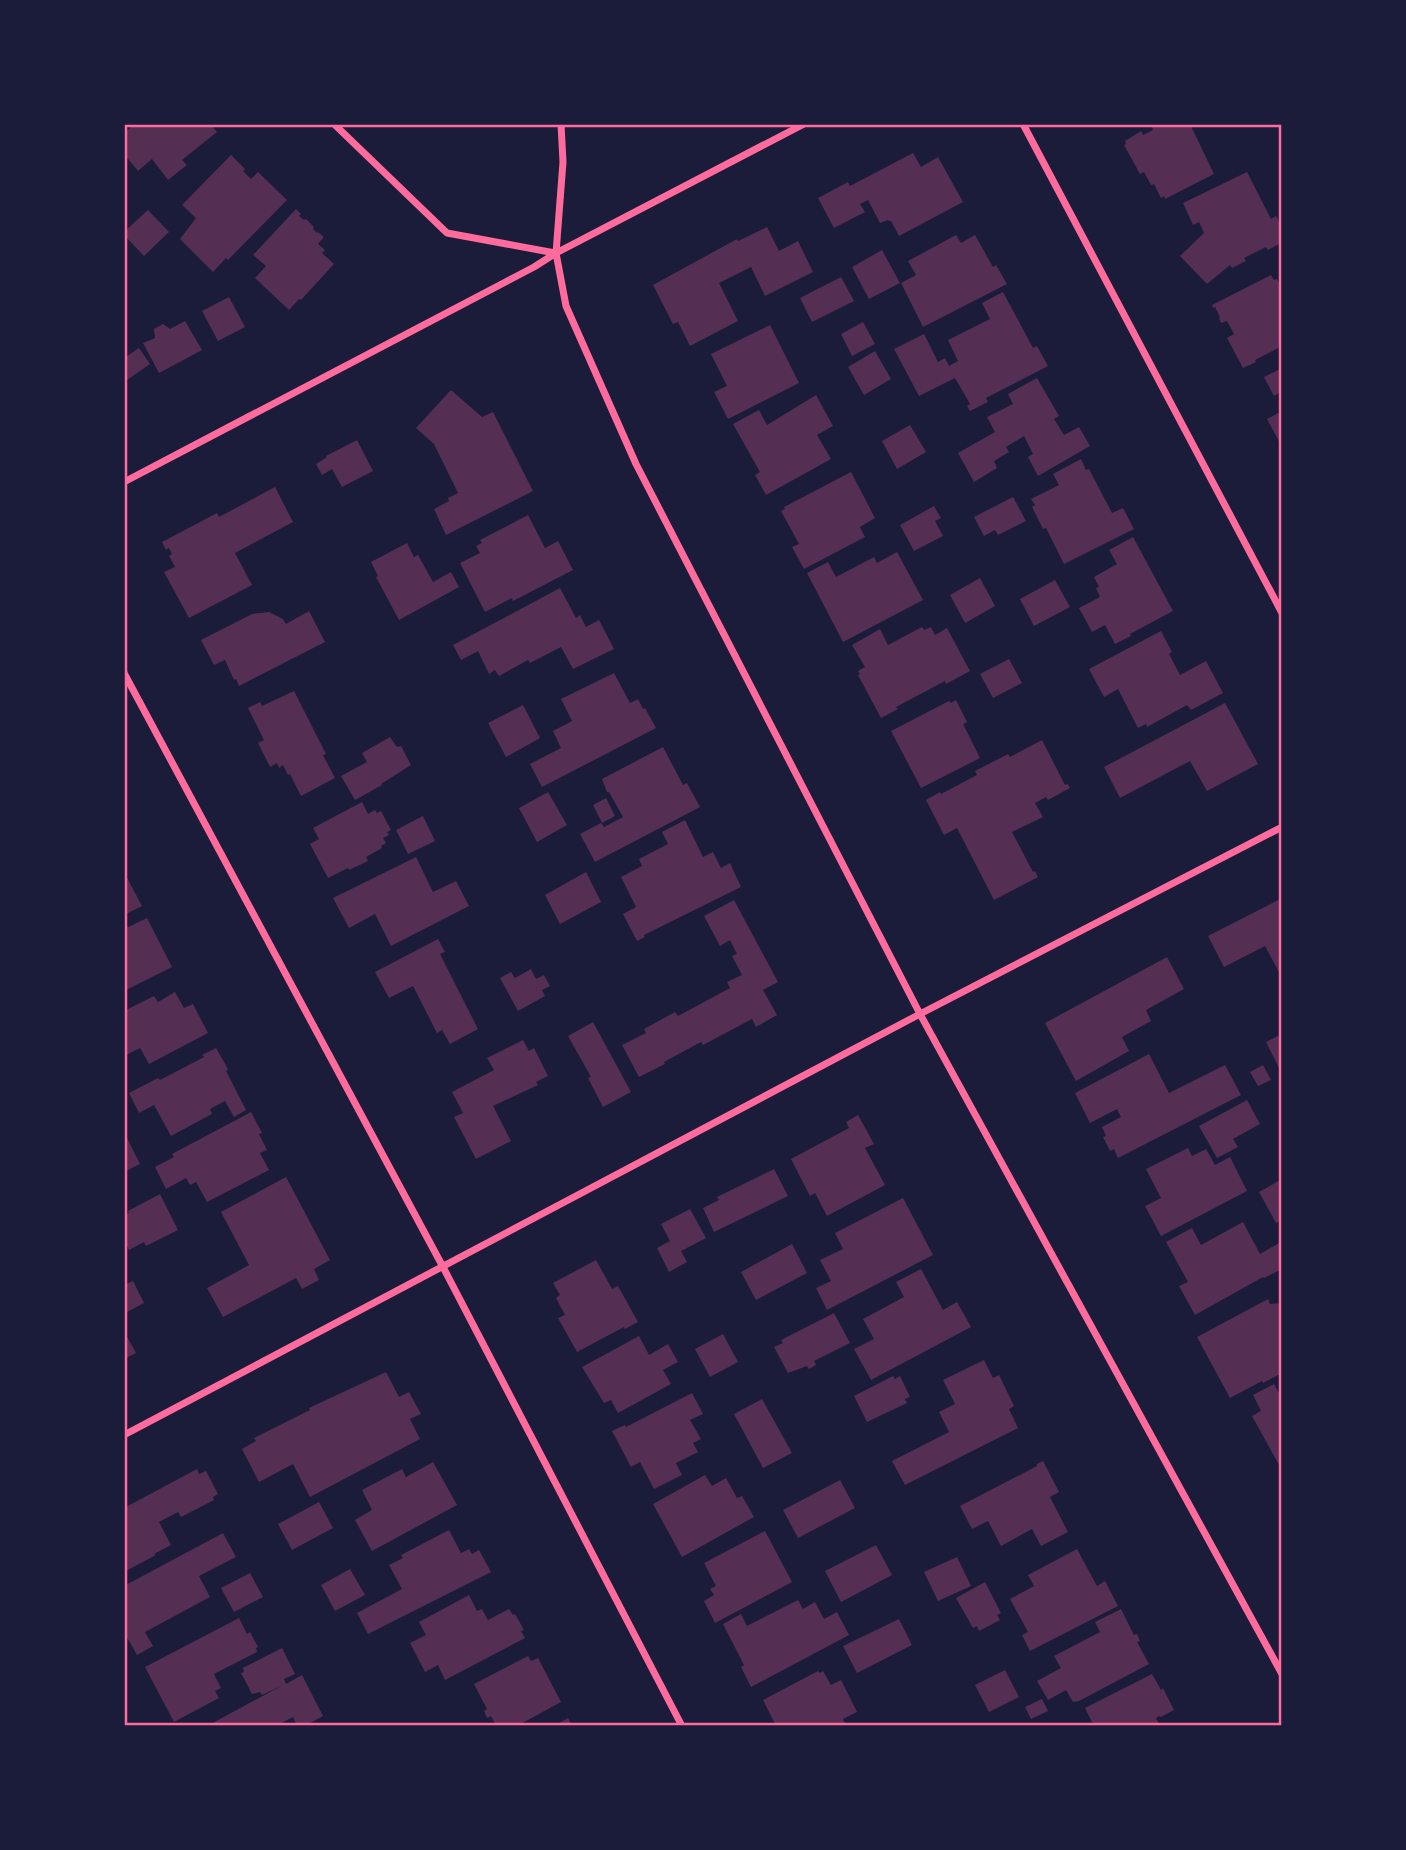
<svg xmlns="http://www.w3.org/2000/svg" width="1406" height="1850" viewBox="0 0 1406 1850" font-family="'Times New Roman',serif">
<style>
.building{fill:#542f53}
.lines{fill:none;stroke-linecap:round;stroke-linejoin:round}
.minor{stroke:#ff6b9d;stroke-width:7}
.neatline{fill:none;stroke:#ff6b9d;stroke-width:2.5}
</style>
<rect width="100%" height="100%" fill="#1b1b3a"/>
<path class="building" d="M135,124H210L217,132L182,160L187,165L168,180L152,159L138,171L124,154V133Z
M1151,124H1186L1187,126L1190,124L1214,174L1165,199L1164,196L1161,198L1154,184L1151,185L1144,172L1140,174L1124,145L1126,144L1125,141L1141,131L1143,135L1153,130Z
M913,153L921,167L938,157L963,202L899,236L891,221H889L888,220L880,223L868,200L860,204L865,212L834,228L818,198L848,182L850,186Z
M231,155L245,169L243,171L251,179L258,172L287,200L228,260L226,258L213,272L180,239L196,218L182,205Z
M1247,172L1271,219L1276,216L1282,227V239L1280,240L1281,243L1268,250L1266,247L1244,258L1246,261L1232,268L1230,265L1207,284L1180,256L1204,233L1199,222L1193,225L1183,203Z
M296,209L301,214L299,216L304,220L306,219L314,227L313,229L317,233L318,232L324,237L318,244L325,250L322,253L334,264L301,300L299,299L289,310L255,278L266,266L253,255Z
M148,210L169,232L144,256L124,235V232Z
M767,227L779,251L798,241L813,272L765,296L751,267L719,283L738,321L690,346L678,322L673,324L653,285L737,239L738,241Z
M956,235L961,243L975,235L993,267L996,265L1007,284L923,327L901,283L916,275L908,261Z
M882,250L900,283L869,299L852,267Z
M1271,275L1274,280L1277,279L1280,285L1282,283V346L1255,360L1256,362L1243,368L1227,338L1234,334L1227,321L1221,323L1219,318L1220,317L1215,307L1213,308L1212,305Z
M841,277L854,301L812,322L800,298Z
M1003,292L1033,348L1037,346L1048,366L986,398L988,402L970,411L967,406L970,404L955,378L919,396L894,349L924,334L938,362L945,358L949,366L958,361L948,340L990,319L982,303Z
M229,297L245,327L218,341L202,311Z
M185,321L202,350L159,373L143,343L155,338L154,329L163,324L170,329Z
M863,322L875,344L852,356L841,334Z
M770,325L799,383L728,419L714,392L727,386L711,354Z
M139,348L150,364L124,382V358Z
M875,351L891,379L864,395L848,367Z
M1282,368V397L1279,393L1274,396L1264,377Z
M1037,378L1059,416L1054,419L1064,435L1079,427L1090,446L1038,476L1028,457L1033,454L1024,436L1006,447L1009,452L994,461L997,468L974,482L958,453L995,432L987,417L1013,404L1008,394Z
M451,390L482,417L493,412L533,491L446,535L434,509L449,501L448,498L458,493L434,444L416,428Z
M816,395L833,426L817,435L831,459L766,495L755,475L760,472L733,424L759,410L767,425Z
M1282,411V447L1267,419Z
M910,425L926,452L897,469L882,441Z
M357,440L373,471L342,487L332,469L322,475L316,464L327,457L326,456Z
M1081,459L1086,470L1089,469L1112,513L1123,508L1134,529L1064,564L1046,528L1043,529L1032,507L1035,505L1031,499L1059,485L1053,474Z
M851,472L875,518L860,527L865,537L804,569L792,547L799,544L781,511L785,509L784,507Z
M275,487L293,522L235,553L252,585L189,618L164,572L175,567L169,556L172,554L169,548L166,550L162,542L217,513L219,517Z
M1013,497L1026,521L998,535L995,530L984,536L974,517Z
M934,506L941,518L935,521L943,536L914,551L900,525Z
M528,515L545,548L558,541L573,570L513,601L512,598L485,612L460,563L480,553L476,546L482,543L480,540Z
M1133,537L1173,611L1130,634L1131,636L1115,644L1105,625L1092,632L1079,608L1100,597L1096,588L1099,587L1094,577L1117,564L1109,550Z
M407,543L414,557L418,555L433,582L451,572L459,587L399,620L376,577L378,576L371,562Z
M897,552L923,600L843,642L807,573L828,562L836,577L874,557L877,563Z
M980,578L995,606L965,623L950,595Z
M1055,580L1070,607L1034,626L1020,599Z
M560,588L576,618L580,615L586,627L599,620L614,649L573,669L561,647L530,663L528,660L499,676L495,670L489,674L478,651L461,660L453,645Z
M309,611L325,642L239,686L236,679L234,680L225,660L214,665L201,640L252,614L269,612L283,619L286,624Z
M922,627L924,630L931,627L935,635L947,628L970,671L946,684L945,681L896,707L898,709L881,718L858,675L860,674L858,671L865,667L852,645L880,629L888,645Z
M1161,631L1172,652L1169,654L1180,675L1206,661L1223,693L1191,710L1187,705L1147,727L1146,724L1138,728L1118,689L1104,697L1089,669Z
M1009,659L1022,683L993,698L980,674Z
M614,673L630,703L638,699L643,709L645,708L656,728L542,787L530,764L561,748L553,731L572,721L561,699Z
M294,691L326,754L323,755L335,778L301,796L290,774L288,775L283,765L279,768L277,763L270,767L258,743L264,740L248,708L260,702L262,706Z
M956,700L967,722L963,724L980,758L921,788L891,731L949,701L951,703Z
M1225,703L1258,764L1207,791L1190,761L1120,798L1104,767Z
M523,705L540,738L506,757L488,723Z
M390,737L397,747L401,746L411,765L381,784L382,785L355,800L341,776L367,762L362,753Z
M1042,740L1065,785L1068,784L1070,788L1048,800L1046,797L1035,803L1043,817L1012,832L1033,872L1035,871L1038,877L994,900L957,828L944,835L926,800L940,792L941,794L977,775L975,771L1008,754L1010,757Z
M663,747L683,785L687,783L700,807L595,862L580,834L601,823L604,827L623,817L609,792H607L602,779Z
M548,792L567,825L537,842L519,808Z
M606,798L615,816L602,823L593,805Z
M362,802L368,814L375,810L377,813L381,811L391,830L387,832L389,835L383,838L386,843L381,846L382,848L366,857L368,861L349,870L348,868L328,878L310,844L319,839L313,828Z
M423,816L435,841L408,854L396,830Z
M685,820L703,857L713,852L721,868L730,863L741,887L644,935L645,937L637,941L623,914L636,907L621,877L642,866L639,859L668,844L662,832Z
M416,857L433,892L456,881L469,906L391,946L375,914L349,928L333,898Z
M124,872L142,906L124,915Z
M586,872L601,902L560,924L545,895Z
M1282,898V971L1279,972L1265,946L1224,967L1208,936Z
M734,900L778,982L763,990L777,1015L756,1027L752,1019L703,1045L701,1042L664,1062L665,1064L639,1077L622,1045L646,1033L644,1029L675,1012L678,1016L730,988L727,982L742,975L732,956L737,954L730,940L720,946L704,916Z
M147,918L172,967L124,991V929Z
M438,939L445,952L440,954L478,1029L450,1044L442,1030L437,1033L413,986L389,998L375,972Z
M1167,957L1184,989L1146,1010L1151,1021L1122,1037L1129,1051L1076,1081L1045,1023Z
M531,969L536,979L544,975L550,986L542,990L545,996L518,1011L500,978L511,972L515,978Z
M175,992L184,1008L193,1004L208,1033L149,1064L140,1048L124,1056V1011L154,996L158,1002Z
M593,1022L631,1092L603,1107L588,1078L591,1077L568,1036Z
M1282,1034V1074L1266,1042Z
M523,1040L529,1051L534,1048L548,1076L536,1082L538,1085L493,1106L511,1141L476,1159L454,1117L463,1113L452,1092L494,1070L487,1058Z
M216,1048L228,1069L226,1071L246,1110L234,1117L225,1101L210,1109L212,1114L171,1136L154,1105L139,1113L129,1093L158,1078L160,1080L204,1057L202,1055Z
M1149,1054L1169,1093L1225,1065L1241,1095L1118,1158L1114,1149L1110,1151L1103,1137L1106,1136L1102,1127L1121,1117L1117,1109L1090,1123L1075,1093Z
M1263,1065L1271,1080L1258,1086L1250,1072Z
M1247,1100L1260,1124L1233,1139L1238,1147L1217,1158L1199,1126Z
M251,1112L262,1133L259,1134L267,1150L260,1153L269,1170L207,1202L196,1182L190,1185L186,1178L166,1189L155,1167L174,1157L172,1154Z
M858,1115L874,1144L865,1148L885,1185L827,1216L815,1193L810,1196L791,1159L849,1128L846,1122Z
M124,1132L140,1164L124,1172Z
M1188,1148L1192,1156L1206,1149L1215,1165L1230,1157L1247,1191L1161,1236L1145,1206L1161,1198L1146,1169Z
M774,1169L788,1196L714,1232L703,1208L719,1200L717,1197Z
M286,1177L330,1260L314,1269L319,1280L302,1289L296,1278L223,1317L207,1288L249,1265L221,1212Z
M1282,1179V1220L1276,1223L1259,1192Z
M160,1194L178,1230L146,1246L144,1242L129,1250L124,1240V1215L129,1213L128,1211Z
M903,1198L933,1255L827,1310L816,1288L831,1281L820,1260L843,1249L835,1233Z
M690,1209L706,1238L681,1251L687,1262L669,1272L657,1248L670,1241L661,1224Z
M1243,1222L1260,1254L1279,1243L1282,1248V1269L1264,1278L1263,1277L1195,1315L1179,1286L1188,1282L1166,1242L1192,1228L1201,1245Z
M792,1244L807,1273L756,1300L741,1272Z
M596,1260L612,1289L618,1286L638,1322L625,1329L624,1327L577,1352L558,1318L565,1315L556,1298L560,1295L553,1283Z
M921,1269L943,1310L957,1302L971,1327L871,1380L854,1349L874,1339L863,1319L904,1297L896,1282Z
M133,1281L144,1303L127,1312L124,1306V1285Z
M1268,1299L1270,1304L1282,1303V1320L1279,1321L1282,1326V1373L1263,1383L1262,1381L1230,1398L1197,1337Z
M834,1313L850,1343L814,1361L816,1365L809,1369L807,1366L788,1373L774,1347L783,1343L781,1340Z
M124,1331L136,1353L124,1359Z
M723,1334L738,1362L710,1377L695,1349Z
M639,1336L649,1355L668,1344L678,1362L663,1370L671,1384L618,1413L611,1400L604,1403L582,1367Z
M984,1360L993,1378L999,1375L1014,1406L1009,1409L1018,1428L905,1485L892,1461L949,1432L939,1412L955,1404L943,1380Z
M386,1372L399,1397L409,1392L421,1414L410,1419L420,1439L310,1497L293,1464L259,1482L242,1449L256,1441L254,1438L310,1410L309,1408Z
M893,1376L895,1379L900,1376L910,1397L905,1399L907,1403L867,1422L854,1396Z
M1274,1384L1282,1398V1464L1279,1465L1252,1416L1261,1411L1253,1395Z
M692,1393L703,1414L690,1420L701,1439L693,1443L698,1452L676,1463L682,1475L654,1489L640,1462L631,1467L612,1431L625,1425L626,1427Z
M762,1399L792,1453L763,1468L734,1414Z
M1043,1461L1059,1492L1050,1497L1068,1532L1041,1546L1032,1529L1001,1546L988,1521L972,1529L960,1506L1037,1466V1464Z
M433,1462L457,1505L372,1551L355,1520L372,1510L362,1490L402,1469L406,1477Z
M197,1469L199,1474L206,1471L218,1494L213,1497L214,1500L181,1517L178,1512L159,1522L171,1545L154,1554L156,1555L124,1572V1508Z
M705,1475L712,1486L726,1478L737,1498L742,1496L754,1517L682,1557L653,1504Z
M840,1480L855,1508L798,1538L783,1510Z
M319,1502L333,1528L292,1550L278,1524Z
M449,1530L461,1553L469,1549L472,1554L479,1550L491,1572L368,1634L357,1613L402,1589L389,1565L403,1558L401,1555Z
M765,1531L792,1582L715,1623L704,1601L714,1595L710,1589L716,1586L704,1563Z
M223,1533L236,1557L199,1576L210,1597L145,1632L153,1646L137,1655L124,1632V1586Z
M876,1545L892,1575L841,1602L825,1571Z
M1077,1549L1097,1586L1105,1581L1118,1606L1030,1651L1022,1635L1028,1632L1010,1599L1034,1586L1028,1575Z
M957,1557L971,1586L938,1601L924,1572Z
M350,1569L365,1595L335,1611L321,1585Z
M250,1573L263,1597L234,1612L221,1588Z
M985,1582L1001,1613L997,1615L1000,1620L979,1631L977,1626L973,1628L956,1598Z
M469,1595L477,1611L482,1609L488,1620L509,1609L513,1615L515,1614L524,1630L521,1631L525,1638L445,1680L438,1665L425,1672L410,1643L426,1635L419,1622Z
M798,1600L803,1609L815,1602L824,1619L837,1612L849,1635L751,1687L741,1667L744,1665L723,1624L741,1614L747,1626Z
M1121,1609L1134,1635L1137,1634L1140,1641L1137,1642L1149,1664L1079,1701L1073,1702L1066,1690L1048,1700L1037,1681L1061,1668L1054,1656L1100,1632L1095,1622Z
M239,1618L247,1634L250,1632L258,1647L256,1648L257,1652L214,1674L221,1688L215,1691L219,1698L174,1722L145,1667Z
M899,1619L912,1645L857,1673L843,1646Z
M282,1648L295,1674L284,1679L286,1684L302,1675L323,1716L305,1726H297L293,1717L276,1726H207L283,1685L262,1695L260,1692L252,1694L241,1673L244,1672L243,1668Z
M528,1656L531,1661L538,1658L561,1702L517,1726H496L491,1716L487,1718L484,1711L487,1709L474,1684Z
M1005,1670L1019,1697L989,1712L975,1685Z
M818,1671L820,1673L823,1671L831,1685L841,1680L857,1712L843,1719L845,1724L841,1726H776L763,1700Z
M1152,1674L1161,1690L1163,1688L1174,1710L1161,1717L1159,1716L1156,1718L1160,1726H1094L1085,1708Z
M1042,1699L1048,1711L1031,1719L1025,1707Z
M568,1718L572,1726H554Z"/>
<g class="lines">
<path class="minor" d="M334,124L447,233L555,253
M561,124L563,162L556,253L566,306L636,464L920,1014L1282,1674
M1023,124L1282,613
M124,482L534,267L556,253L804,124
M124,673L443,1267L682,1726
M124,1435L920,1014L1282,827"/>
</g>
<rect width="1406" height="1850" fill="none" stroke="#1b1b3a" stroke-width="252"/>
<rect x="126" y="126" width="1154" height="1598" class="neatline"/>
</svg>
